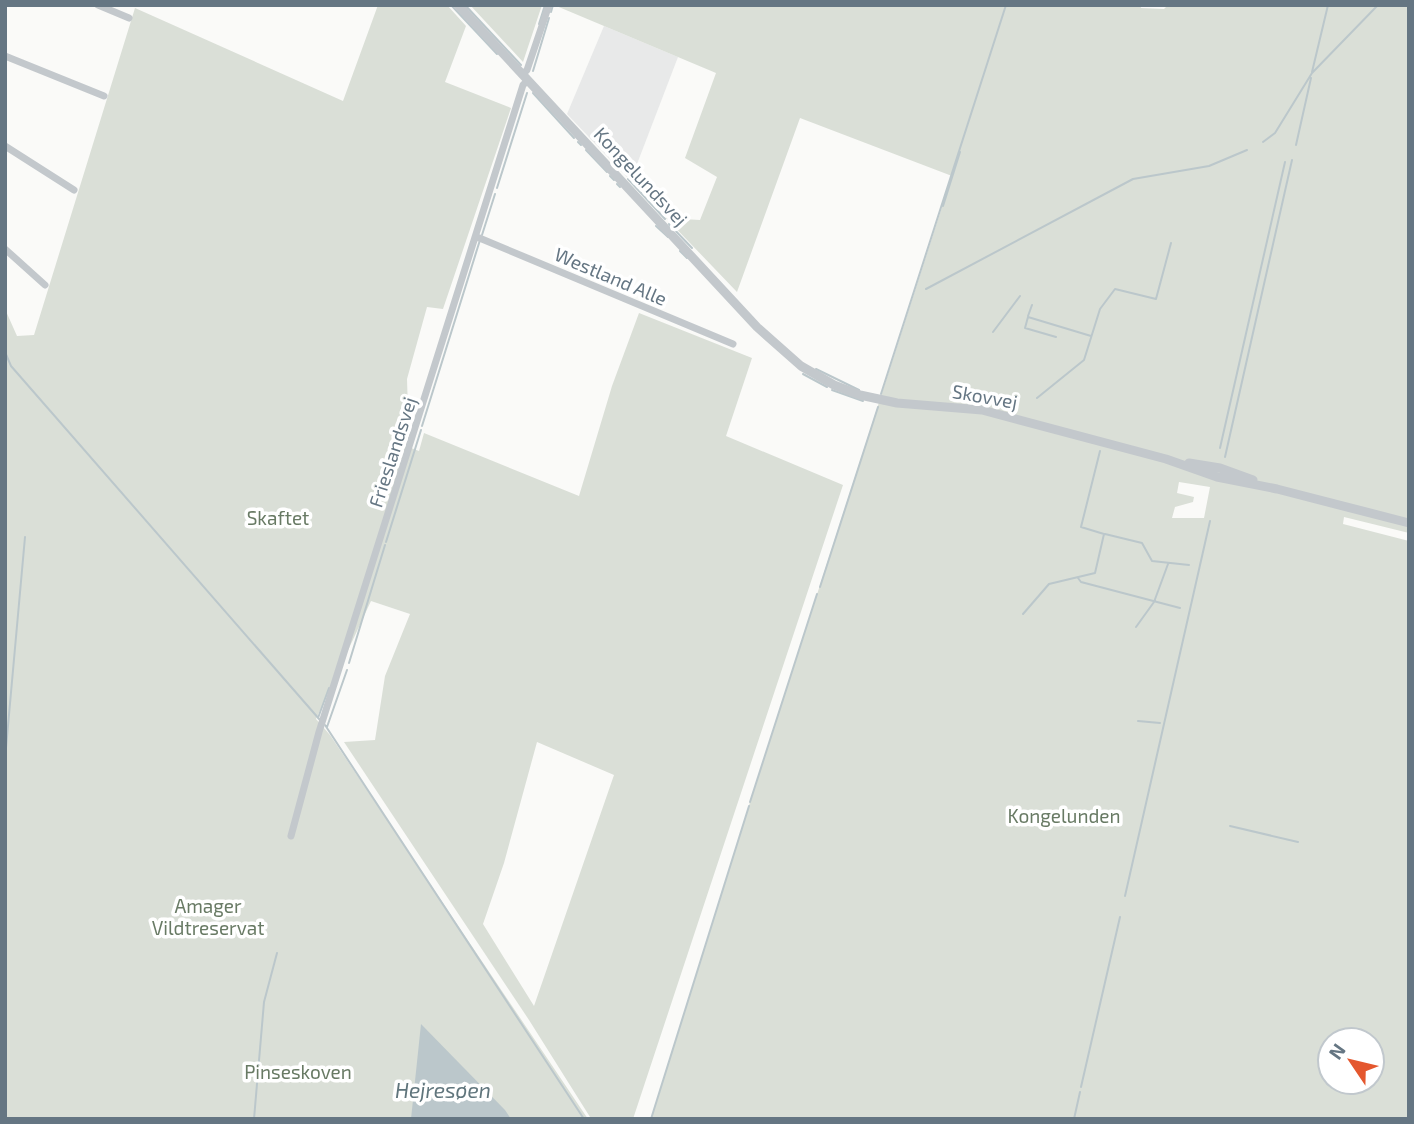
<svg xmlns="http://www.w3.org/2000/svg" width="1414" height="1124" viewBox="0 0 1414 1124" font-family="'Exo 2',sans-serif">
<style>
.built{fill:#e8e9e9}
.green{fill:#dadfd7;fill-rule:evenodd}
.water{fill:#bbc7cb}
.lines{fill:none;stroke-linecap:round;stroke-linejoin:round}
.stream{stroke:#bbc7cb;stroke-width:2}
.minor{stroke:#c3c8cc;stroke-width:7}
.tertiary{stroke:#c3c8cc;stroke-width:9}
.labels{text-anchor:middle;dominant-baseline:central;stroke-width:7;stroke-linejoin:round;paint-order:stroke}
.street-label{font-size:19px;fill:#657683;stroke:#fff}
.park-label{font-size:19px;fill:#687a64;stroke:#fff}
.water-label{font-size:21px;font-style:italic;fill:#60757c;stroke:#fff}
</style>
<rect width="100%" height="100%" fill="#fafaf8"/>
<path class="built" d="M604,26L678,57L637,164L627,177L567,114Z"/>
<path class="green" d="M378,5H447L466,26L445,82L511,108L443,309L427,307L407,379L408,411L398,443L419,451L424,433L579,496L612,386L639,313L752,358L726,436L843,485L633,1119L590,1117L529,1020L344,742L375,740L385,676L410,614L371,601L316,719L330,735L588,1119H5V309L17,336L34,335L135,8L343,101ZM537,742L614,775L534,1006L483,924L504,863Z
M470,5H542L523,62Z
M554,5H1140L1141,8L1164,9L1168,5H1409V533L1344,517L1343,524L1409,541V1119H651L750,802L952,176L800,118L737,292L666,218L700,220L717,177L685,158L716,73ZM1179,482L1210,487L1204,518H1172L1175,507L1193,502L1194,497L1177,493ZM1330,1040H1372V1082H1330Z"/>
<path class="water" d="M421,1024L505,1110L511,1119H411Z"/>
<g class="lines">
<path class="stream" d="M451,5L497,54
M465,5L521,65
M551,12L553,5
M539,24L545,5
M533,71L549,18
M1312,72L1328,5
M533,93L574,138
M578,142L581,145
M1263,142L1275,133L1312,73L1378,5
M1296,145L1311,78
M586,150L607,172
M610,176L614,180
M628,179L665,219
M617,184L620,187
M497,188L527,93
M943,206L960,152
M669,224L692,248
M656,226L668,237
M482,235L495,194
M680,251L687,258
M926,289L1133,179L1209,166L1247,150
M1028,316L1032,305
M993,332L1020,296
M1056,337L1025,328L1028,317L1091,336
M5,352L11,366L320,720
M816,369L859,390
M803,374L827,387
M832,390L863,401
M881,394L1006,5
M1037,398L1084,360L1100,309L1115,289L1156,299L1171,243
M422,426L480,240
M1220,448L1285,162
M1225,457L1292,160
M1105,534L1142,543L1152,561L1189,565
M386,542L421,430
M1078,578L1081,582L1180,608
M820,587L878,407
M1023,614L1049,584L1095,573L1104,534L1081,527L1100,451
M1136,627L1154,602L1168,564
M349,663L385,545
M318,718L329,688
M1138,721L1160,723
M325,725L584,1119
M327,727L347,670
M5,759L25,537
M750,802L817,594
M1230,826L1298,842
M1125,896L1210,521
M1081,1087L1120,917
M254,1119L264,1002L277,953
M651,1119L749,806
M1074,1119L1080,1092"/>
<path class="minor" d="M98,5L129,18
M5,56L104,96
M523,74L527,70L549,5
M5,146L74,190
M477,237L733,344
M5,249L45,285
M291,836L319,732L523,85L528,80"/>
<path class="tertiary" d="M458,5L757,327L801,366L834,385L860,395L897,403L982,410L1166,459L1217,477L1277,489L1409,523
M1189,463L1220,468L1253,480"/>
</g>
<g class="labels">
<g class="street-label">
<text transform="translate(641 176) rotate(47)">Kongelundsvej</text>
<text transform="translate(611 276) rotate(23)">Westland Alle</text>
<text transform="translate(985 396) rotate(10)">Skovvej</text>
<text transform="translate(392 452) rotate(-72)">Frieslandsvej</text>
</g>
<g class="park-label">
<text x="278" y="517">Skaftet</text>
<text x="1064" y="815">Kongelunden</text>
<text x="208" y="905">Amager<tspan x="208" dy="22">Vildtreservat</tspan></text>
<text x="298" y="1071">Pinseskoven</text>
</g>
<g class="water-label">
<text x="443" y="1089">Hejresøen</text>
</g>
</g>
<rect width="1414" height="1124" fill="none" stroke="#657683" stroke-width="14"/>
<g transform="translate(1351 1061) rotate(305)"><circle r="33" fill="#ffffff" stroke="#c1c8cd" stroke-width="2"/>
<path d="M0-5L12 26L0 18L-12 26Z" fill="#e4572e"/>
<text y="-10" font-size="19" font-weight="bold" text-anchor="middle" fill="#657683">N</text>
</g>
</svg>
